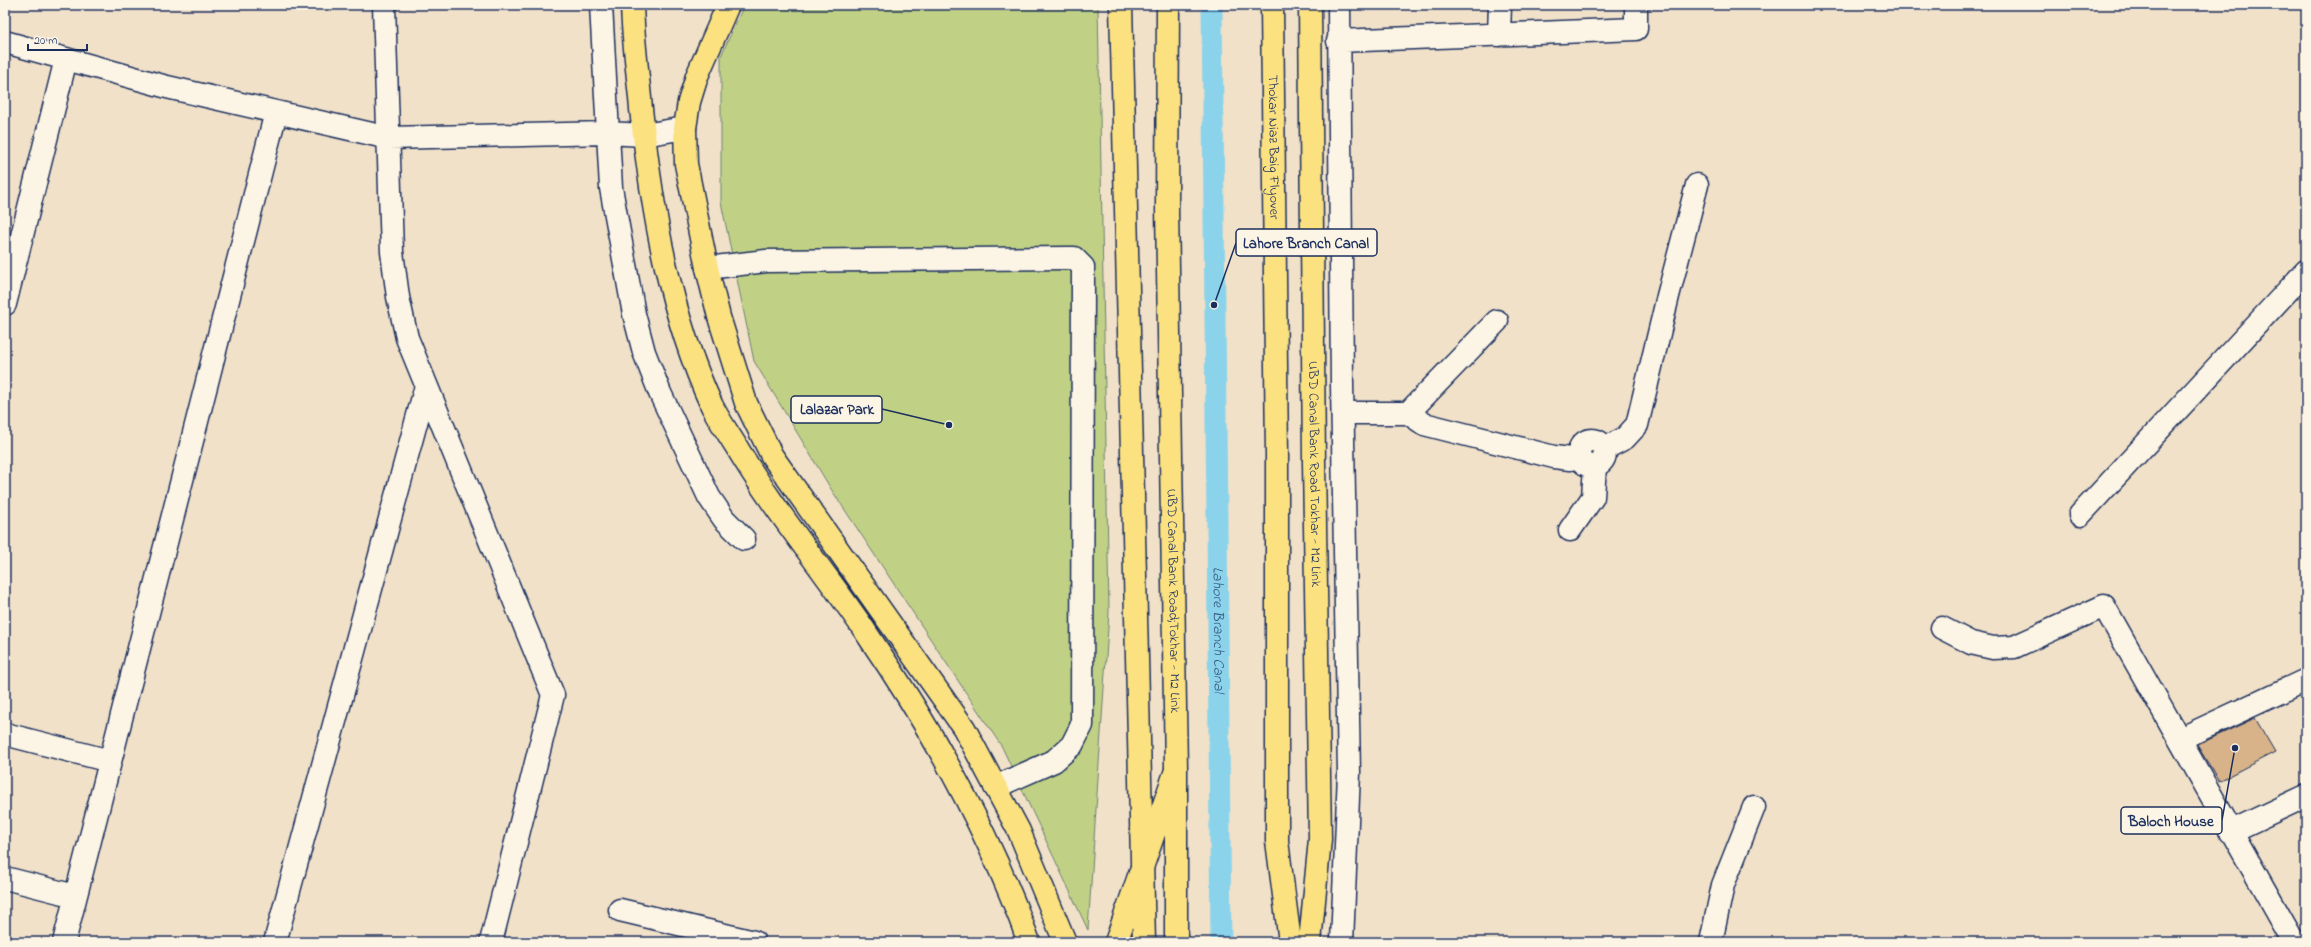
<svg xmlns="http://www.w3.org/2000/svg" width="2311" height="947" viewBox="0 0 2311 947" font-family="'Indie Flower',sans-serif">
<style>
.green{fill:#c0d186;stroke:#6e8072}
.lines{fill:none;stroke-linecap:round;stroke-linejoin:round}
.canal{stroke:#8ad3eb;stroke-width:21}
.building{fill:#d8b289;stroke:#1b2f5e}
.minor-casing{stroke:#1b2f5e;stroke-width:25}
.major-casing{stroke:#1b2f5e;stroke-width:25}
.highway-casing{stroke:#1b2f5e;stroke-width:25}
.minor{stroke:#fcf5e5;stroke-width:22}
.major{stroke:#fbe180;stroke-width:22}
.highway{stroke:#fbe180;stroke-width:22}
.labels{text-anchor:middle;dominant-baseline:central;stroke-width:3.5;stroke-linejoin:round;paint-order:stroke}
.street-label{font-size:14px;fill:#1b2f5e;stroke:#fcf5e5}
.water-label{font-size:15px;font-style:italic;fill:#375881;stroke:#fcf5e5}
.leader{fill:none;stroke:#1b2f5e;stroke-width:1.5}
.callout-dot{fill:#1b2f5e;stroke:#fcf5e5;stroke-width:1.5}
.callout{fill:#fcf5e5;stroke:#1b2f5e;stroke-width:1.5}
.callout-label{font-size:15px;text-anchor:middle;font-weight:bold;fill:#1b2f5e}
</style>
<rect width="100%" height="100%" fill="#f1e1c9"/>
<filter id="ink" filterUnits="userSpaceOnUse"><feTurbulence type="fractalNoise" baseFrequency=".025" numOctaves="2"/><feDisplacementMap in="SourceGraphic" scale="8" xChannelSelector="R" yChannelSelector="G"/><feConvolveMatrix kernelMatrix="1 2 1 2 8 2 1 2 1" color-interpolation-filters="sRGB"/></filter>
<g filter="url(#ink)">
<path class="green" d="M744,5H1098L1109,612L1088,930L1002,747L831,489L754,361L721,202V56Z"/>
<g class="lines">
<path class="canal" id="s1" d="M1212,5L1221,942"/>
</g>
<path class="building" d="M2255,718L2275,752L2219,781L2197,745Z"/>
<g class="lines">
<g class="minor-casing">
<path id="minor" d="M384,5L392,252L398,297L407,338L553,695L491,942
M601,5L611,188L634,314L644,352L660,393L709,497L724,519L744,539
M1339,5L1342,384L1349,773L1342,942
M1499,35L1500,5
M1338,41L1636,29V5
M5,42L167,87L389,138L607,133L644,135L685,128
M707,268L766,261L1068,258H1074L1083,267L1082,725L1072,745L1054,761L995,787
M5,304L66,59
M1343,413H1408L1424,424L1554,457L1570,459L1579,457
M1408,413L1497,321
M1579 453a13 13 0 1 1 26 0a13 13 0 1 1-26 0Z
M1604,449L1625,438L1637,425L1668,296L1697,185
M2080,515L2306,271
M1570,530L1593,497L1595,466
M1942,628L1971,643L1993,648L2014,647L2104,606L2294,942
M5,734L110,761
M2180,739L2306,680
M2230,832L2306,796
M5,878L75,896
M620,910L754,942
M64,942L276,112
M275,942L426,386
M1711,942L1723,885L1754,807"/>
</g>
<g class="major-casing">
<path id="major" d="M632,5C633,40 638,74 641,109C652,210 669,313 712,406C719,420 728,433 736,446C775,512 825,571 867,634C932,729 990,834 1029,942
M728,5L697,76L689,102L685,128L686,164L707,268L719,317L746,403L772,456L964,728L1019,831L1065,942
M1116,942L1175,773"/>
</g>
<g class="highway-casing">
<g id="highway">
<path d="M1121,5L1144,942"/>
<path id="s2" d="M1168,5L1167,207L1176,769V942"/>
<path id="s3" d="M1272,5L1277,456V841L1290,942"/>
<path id="s4" d="M1310,5L1314,463L1320,839L1310,942"/>
</g>
</g>
<use href="#minor" class="minor"/>
<use href="#major" class="major"/>
<use href="#highway" class="highway"/>
</g>
</g>
<g class="labels">
<g class="street-label">
<text stroke="none"><textPath href="#s3" startOffset="142">Thokar Niaz Baig Flyover</textPath></text>
<text stroke="none"><textPath href="#s4" startOffset="469">UBD Canal Bank Road Tokhar - M2 Link</textPath></text>
<text stroke="none"><textPath href="#s2" startOffset="596">UBD Canal Bank Road;Tokhar - M2 Link</textPath></text>
</g>
<g class="water-label">
<text stroke="none"><textPath href="#s1" startOffset="625">Lahore Branch Canal</textPath></text>
</g>
</g>
<path class="leader" d="M1214 305L1236 243M949 425L882 409M2235 748L2222 820"/>
<g class="callout-dot">
<circle cx="1214" cy="305" r="4"/>
<circle cx="949" cy="425" r="4"/>
<circle cx="2235" cy="748" r="4"/>
</g>
<g class="callout">
<rect x="1236" y="229" width="141" height="27" rx="4"/>
<rect x="791" y="396" width="91" height="27" rx="4"/>
<rect x="2121" y="807" width="101" height="27" rx="4"/>
</g>
<g class="callout-label">
<text x="1306" y="248">Lahore Branch Canal</text>
<text x="837" y="414">Lalazar Park</text>
<text x="2171" y="826">Baloch House</text>
</g>
<rect width="2311" height="947" fill="none" stroke="#fcf5e5" stroke-width="20"/>
<rect x="10" y="10" width="2291" height="927" fill="none" stroke="#1b2f5e" stroke-width="1.5" filter="url(#ink)"/>
<path d="M28 44v6h59v-6" fill="none" stroke="#1b2f5e" stroke-width="2"/>
<text x="34" y="44" font-size="12" fill="#1b2f5e" stroke="#fcf5e5" stroke-width="3" paint-order="stroke">20 m</text>
</svg>
